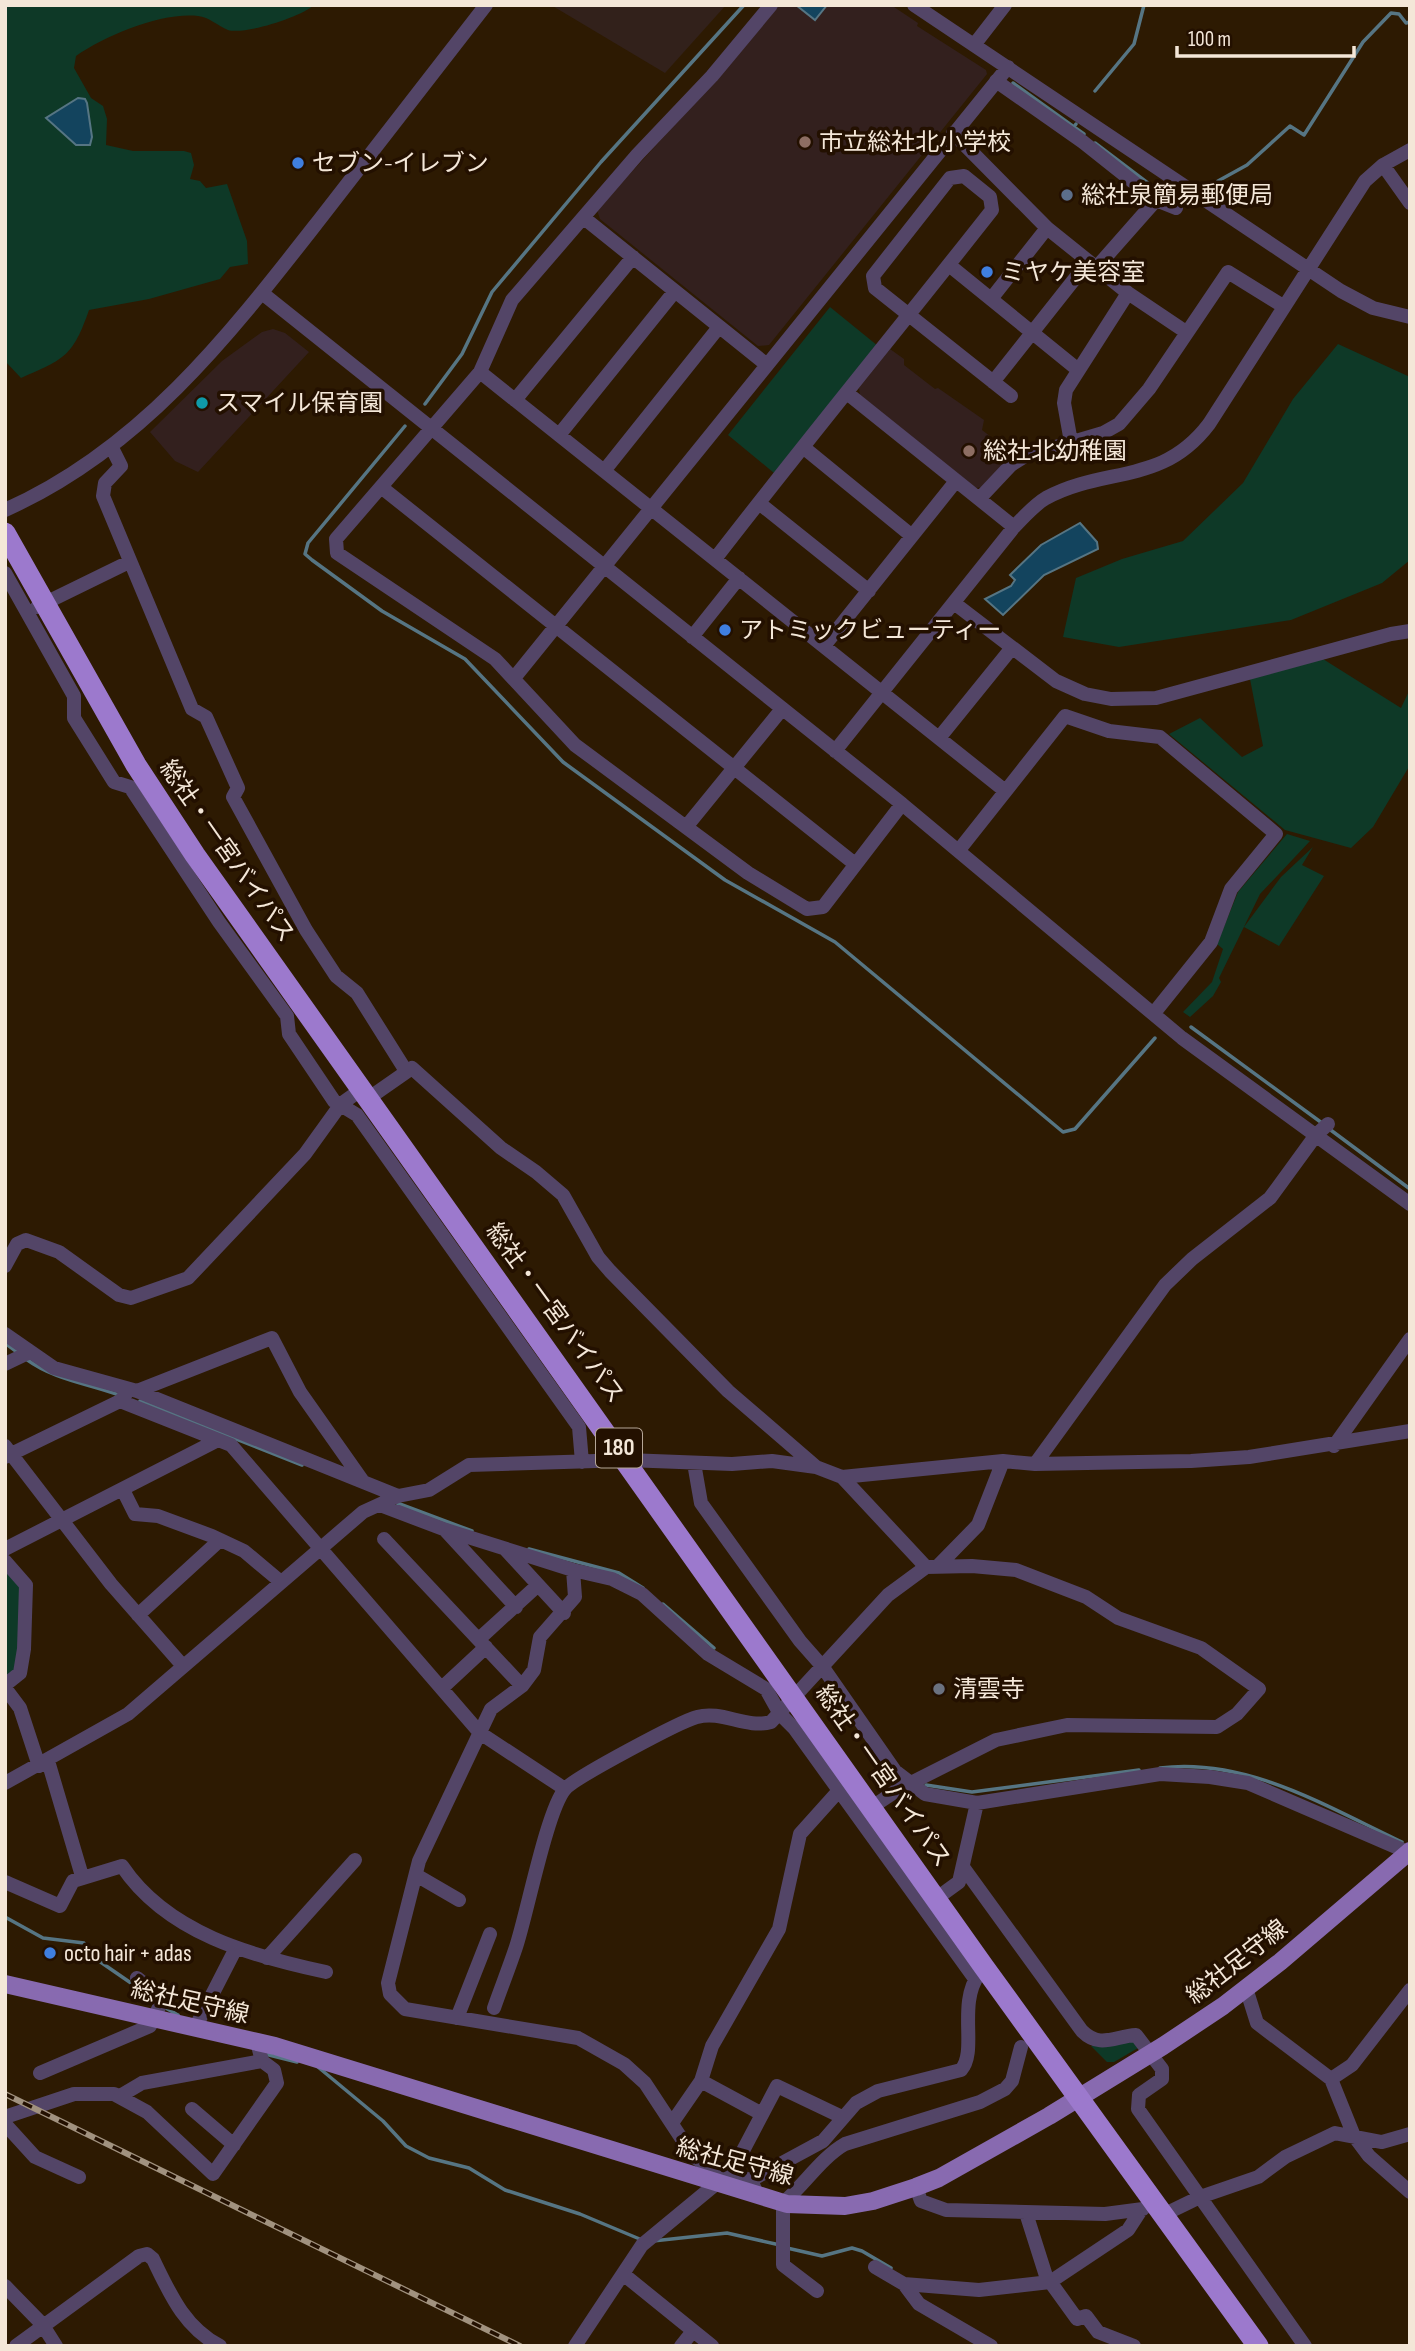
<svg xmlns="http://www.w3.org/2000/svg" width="1415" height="2351" viewBox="0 0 1415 2351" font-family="'Sofia Sans Condensed','Noto Sans JP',sans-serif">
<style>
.education{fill:#33201e}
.medical{fill:#32211b}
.green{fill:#0e3927}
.water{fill:#13445e;stroke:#567583;stroke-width:2}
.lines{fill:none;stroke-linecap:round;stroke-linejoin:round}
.stream{stroke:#567583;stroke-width:3.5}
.minor{stroke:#534567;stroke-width:14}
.major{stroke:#886ab0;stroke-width:18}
.highway{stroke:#9c79cd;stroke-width:21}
.rail-casing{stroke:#a1927f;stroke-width:6}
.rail{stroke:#231000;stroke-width:3.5;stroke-dasharray:10;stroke-linecap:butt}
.education-dot{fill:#8d6e63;stroke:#231000;stroke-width:2.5}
.shop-dot{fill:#3f7fe0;stroke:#231000;stroke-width:2.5}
.service-dot{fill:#5c6f8a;stroke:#231000;stroke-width:2.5}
.culture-dot{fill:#0f9aa8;stroke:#231000;stroke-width:2.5}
.worship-dot{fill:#6b7280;stroke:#231000;stroke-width:2.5}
.labels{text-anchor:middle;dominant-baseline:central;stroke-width:7;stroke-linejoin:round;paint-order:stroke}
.shield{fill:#231000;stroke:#b5a697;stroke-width:2}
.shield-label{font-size:23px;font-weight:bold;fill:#f4e7d8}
.poi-label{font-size:24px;fill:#f4e7d8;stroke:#231000;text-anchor:start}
.street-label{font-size:24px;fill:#f4e7d8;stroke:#231000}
</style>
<rect width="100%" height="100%" fill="#2d1a02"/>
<path class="education" d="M776,5H891L918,23L917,26L986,70L987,74L769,345L758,346L600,219L597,210L702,95Z
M273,329L285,333L309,352L198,472L175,461L150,432L222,361L262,332Z
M890,349L904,359V365L935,389L938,388L984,420L982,430L995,440L998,438L1012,449V452L1017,456L983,487L976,488L860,395L859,388Z"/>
<path class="medical" d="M551,5H726L665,73Z"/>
<path class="green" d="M5,5H314C301,17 245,35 228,30C218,26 209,17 198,16C162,12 106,35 76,56L74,68L91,98L103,106L107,119L106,145L133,151H184L191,153L194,165L190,179L200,181L206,188L227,184L247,241L248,264L230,267L220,279L149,299L89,310C73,356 65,359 21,378L5,361Z
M830,307L878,346L774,473L728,435Z
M1338,344L1410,377V560L1382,583L1291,620L1119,647L1063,637L1076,578L1122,559L1183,541L1243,483L1293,399Z
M1323,659L1401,708L1410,689V765L1373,827L1351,848L1285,830L1169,734L1200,718L1242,757L1263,746L1250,679Z
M1287,834L1310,841L1260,894L1219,978L1221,982L1213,996L1190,1017L1183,1012L1212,982L1223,949L1217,944L1238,892Z
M1313,847L1302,865L1324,876L1279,946L1244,927L1281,877Z
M5,1567L21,1589L17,1670L5,1678Z
M1131,2039L1138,2048L1114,2062H1107L1091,2046Z"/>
<path class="water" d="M796,5H827L815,20Z
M78,98L85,99L87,103L92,137L90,145H76L46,118Z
M1080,523L1097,542L1098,549L1044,575L1003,615L985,599L1011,586L1015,580L1010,575L1041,545Z"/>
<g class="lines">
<path class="stream" d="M1013,83L1074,127L1076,124
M1095,91L1134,44L1144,5
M1074,127L1084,134
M1095,143L1157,190L1168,188
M1218,181L1247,165L1290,126L1304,135L1363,42L1391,13L1399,14L1406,23L1410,22
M425,404L462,354L492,292L601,162L744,5
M405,426L308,543L305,554L312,560L382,611L465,659L563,762L725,880L835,942L1063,1132L1075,1129L1155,1038
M1191,1027L1322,1123
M1328,1128L1410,1189
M5,1343L17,1352
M26,1359C55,1380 86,1383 119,1395
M140,1401L302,1465
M397,1503L472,1531
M529,1549L619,1573L643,1588
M663,1604L714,1648
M1160,1768C1247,1757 1327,1807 1402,1842
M926,1785L972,1792L1139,1770
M5,1917L43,1938L84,1943L99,1961L144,1992
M164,2007L178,2015
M268,2051L269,2055L297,2062
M318,2067L383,2121L406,2146L429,2158L469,2168L505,2190L580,2214L642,2240
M653,2241L727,2233L780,2245
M787,2248L822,2256L852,2248L862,2251L891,2268"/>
<path class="minor" d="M771,5L712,76L637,155L512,300L480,372L336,539L337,553L495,659L575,745L748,873L807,909L823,907L902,804
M914,5L1341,291L1373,308L1410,317
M974,45L1005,5
M996,81L1083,142L1156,200L1176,208
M953,133L1047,228L1128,293L1186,332
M1383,165L1410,203
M584,218L767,365
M949,265L1077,369
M1096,268L1156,200
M262,293L902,804L1182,1038L1410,1204
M991,299L1047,228
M480,372L1004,790
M993,382L1088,262
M847,393L1014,527
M515,400L633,257
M559,435L675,291
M1071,442L1064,403L1066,390L1128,293
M803,447L912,536
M112,448L121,466L105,483L103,496L192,709L206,717L238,788L233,797L306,930L336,976L357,993L406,1071
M604,471L719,327
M381,487L855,864
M979,499L1011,465L1025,456L1103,433L1119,424L1149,389L1228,272L1283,306
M759,503L869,591
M5,510C142,449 230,334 320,219C376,147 431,76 486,5
M715,559C806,441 900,327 992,210L990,197L964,176L950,178L873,276L875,288L1011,396
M5,573L74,696V718L114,782L130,787L219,922L287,1016L289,1034L334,1101L357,1115L579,1427L582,1462
M954,603L1056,681L1085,694L1111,699L1156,698L1391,634L1410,631
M37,607L129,562
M692,637L739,578
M824,646L956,481
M514,678L1008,67
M939,738L1011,649
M835,751L1014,527C1024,517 1034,505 1046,498C1105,466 1162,486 1209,424L1365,181L1383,165L1410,150
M686,827L782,709
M959,850L1065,716L1109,731L1160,737L1276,834L1231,889L1211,942L1154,1013
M369,1098L412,1068L501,1148L536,1172L563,1195L598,1257L610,1271L728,1391L815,1466
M5,1266L17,1244L26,1240L59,1252L119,1295L131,1298L188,1278L305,1154L341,1104L362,1089
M5,1334L54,1368L137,1391L398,1496
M5,1364L30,1352
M137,1391L272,1338L300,1392L362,1480
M120,1401L231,1445L480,1733L565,1789
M5,1446L111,1584L183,1666
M1334,1446L1410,1339
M5,1457L120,1401L126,1394
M694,1463L701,1503L800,1641L822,1666L895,1771L925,1794L977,1803L1160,1774L1210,1777L1248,1783L1410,1853
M1035,1464L1165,1285L1192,1259L1270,1198L1316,1135L1328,1124
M842,1477L1003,1461L1035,1464L1191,1461L1249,1457L1410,1431
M123,1490L135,1514L158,1516L212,1536L244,1551L281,1582
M380,1505L446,1530L573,1570L612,1579L642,1594L708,1654L766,1689L780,1714L794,1728L975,1979
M446,1531L516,1607
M384,1539L522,1686
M5,1549L218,1440
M506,1550L564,1613
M5,1561L26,1585L24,1649L20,1673L5,1685
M937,1567L978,1525L1003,1461
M573,1570L575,1597L540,1637L534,1670L522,1686L491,1709L419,1861L388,1983L390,1994L405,2009L578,2038L624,2064L645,2083L693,2156L713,2170L751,2180L758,2196
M138,1615L220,1540
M479,1639L538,1585
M443,1687L486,1647
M5,1688L20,1708L39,1766
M48,1761L82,1876
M5,1783L128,1714L363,1512L398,1496L429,1490L469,1465L627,1460L732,1464L772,1461L816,1467L842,1477L926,1567
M963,1867L1082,2031C1100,2049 1115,2036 1136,2035L1162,2069V2079L1139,2095L1138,2109L1305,2346
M416,1875L459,1900
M5,1882L60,1906L73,1881L122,1866C167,1933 251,1956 326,1972
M937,1898L959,1882L977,1803
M267,1958L355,1860
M1246,1988L1257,2023L1331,2079L1354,2136L1369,2156L1410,2192
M494,2008C501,1988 509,1968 516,1947C527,1914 547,1810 565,1789C574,1778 681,1721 697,1717C722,1710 746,1729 771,1722L888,1595L926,1567L972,1566L1016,1570L1086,1597L1118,1618L1201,1648L1259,1689L1237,1714L1217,1727L1067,1725L996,1740L899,1789L872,1807
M457,2018L490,1934
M195,2028L236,1948
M40,2073L150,2026L163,1999L137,1978
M1331,2079L1352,2065L1410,1990
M701,2081L762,2114
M120,2096L142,2083L262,2061
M192,2109L234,2145
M5,2117L74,2094H114L147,2112L213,2174L277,2083L274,2070L262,2061L257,2042
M672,2123L701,2081L712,2046L779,1929L800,1834L844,1785
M5,2124L35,2157L79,2177
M751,2180L823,2141L856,2103L878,2091L961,2070C978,2051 957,2004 979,1974
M727,2181L777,2086L842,2117
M916,2187L921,2201L946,2210L1105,2214L1143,2209
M1026,2213L1046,2276L1077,2319L1086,2316L1098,2332L1134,2346
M1163,2215L1200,2197L1258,2177L1285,2157L1335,2133L1382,2142L1410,2134
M875,2267L904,2284L919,2304L991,2346
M623,2274L712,2346
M904,2284L979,2290L1050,2282L1128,2230L1141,2210
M5,2286L42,2324L56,2346
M817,2291L783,2265V2203C804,2185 822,2157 845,2144L980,2102L1005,2089L1012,2081L1021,2047
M16,2346L139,2256L147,2254L153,2259C170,2294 184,2327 220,2346
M575,2346L642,2245L717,2183
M681,2346L693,2331"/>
<path class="major" d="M5,1984L275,2046L787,2204L845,2206L873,2201L916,2187L939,2178L1049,2116L1163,2046L1223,2006L1280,1962L1410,1851"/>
<path class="highway" d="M5,533L136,765L195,855L984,1967L1258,2346"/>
<g class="rail-casing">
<path id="rail" d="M5,2094L520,2346"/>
</g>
<use href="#rail" class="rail"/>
</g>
<g class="education-dot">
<circle cx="805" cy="142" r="7"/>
<circle cx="969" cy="451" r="7"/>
</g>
<g class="shop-dot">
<circle cx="298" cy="163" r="7"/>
<circle cx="987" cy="272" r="7"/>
<circle cx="725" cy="630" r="7"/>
<circle cx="50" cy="1953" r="7"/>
</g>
<circle class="service-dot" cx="1067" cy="195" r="7"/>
<circle class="culture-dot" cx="202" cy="403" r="7"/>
<circle class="worship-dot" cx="939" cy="1689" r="7"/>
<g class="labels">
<rect class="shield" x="596" y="1428.5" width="46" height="39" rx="5"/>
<g class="shield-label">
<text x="619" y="1448">180</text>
</g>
<g class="poi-label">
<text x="819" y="142">市立総社北小学校</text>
<text x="312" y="163">セブン-イレブン</text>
<text x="1081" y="195">総社泉簡易郵便局</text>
<text x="1001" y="272">ミヤケ美容室</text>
<text x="216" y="403">スマイル保育園</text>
<text x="983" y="451">総社北幼稚園</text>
<text x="739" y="630">アトミックビューティー</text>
<text x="953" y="1689">清雲寺</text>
<text x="64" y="1953">octo hair + adas</text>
</g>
<g class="street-label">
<text transform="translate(227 851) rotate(55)">総社・一宮バイパス</text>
<text transform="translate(555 1313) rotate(54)">総社・一宮バイパス</text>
<text transform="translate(883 1776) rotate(55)">総社・一宮バイパス</text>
<text transform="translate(1237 1962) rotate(-38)">総社足守線</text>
<text transform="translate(190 2002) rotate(13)">総社足守線</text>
<text transform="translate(735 2162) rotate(15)">総社足守線</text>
</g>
</g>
<rect width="1415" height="2351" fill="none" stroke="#f4e7d8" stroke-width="14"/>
<path d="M1177 46v10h177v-10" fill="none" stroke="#f4e7d8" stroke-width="3.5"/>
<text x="1188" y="46" font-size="21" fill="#f4e7d8" stroke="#231000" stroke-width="5" paint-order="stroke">100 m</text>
</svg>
